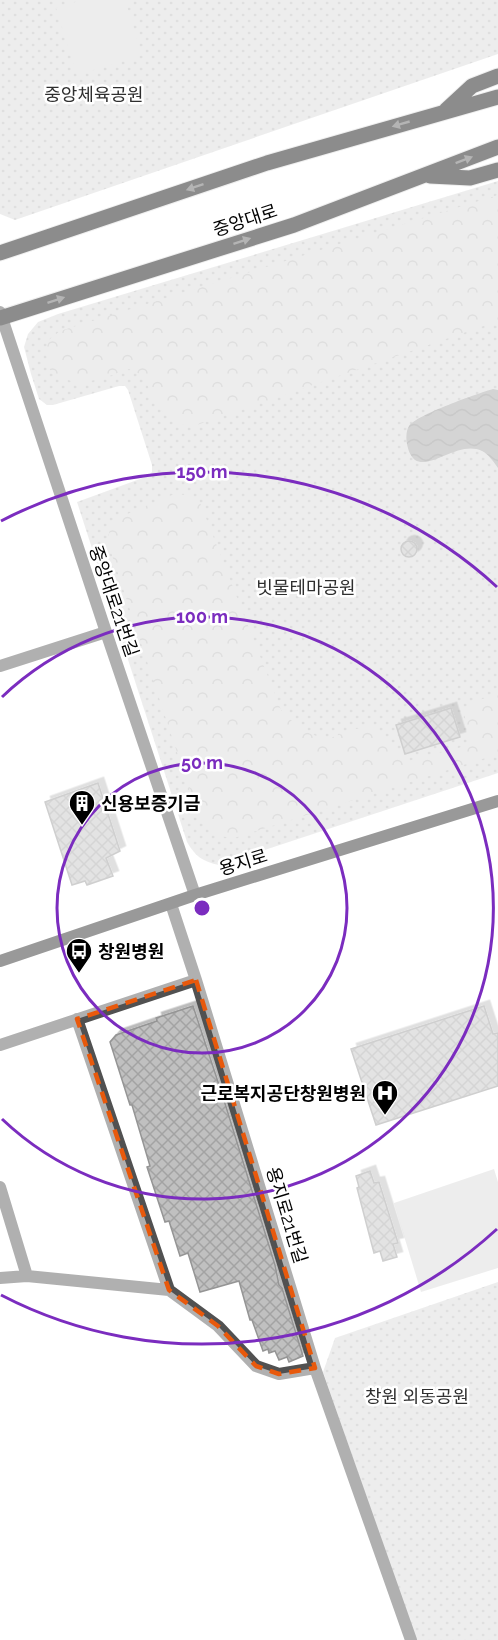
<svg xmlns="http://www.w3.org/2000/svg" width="498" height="1640" viewBox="0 0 498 1640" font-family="Raleway,'Noto Sans KR',sans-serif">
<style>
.green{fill:url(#green-dots)}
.forest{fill:url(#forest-crowns)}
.pitch{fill:#d8d8d8}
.water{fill:url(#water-waves)}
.building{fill:url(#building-cross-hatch);stroke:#959595;stroke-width:1.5;filter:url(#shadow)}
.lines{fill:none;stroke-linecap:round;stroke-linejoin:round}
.primary-casing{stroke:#dbdbdb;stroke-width:17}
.minor{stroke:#515151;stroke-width:12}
.tertiary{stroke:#515151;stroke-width:12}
.secondary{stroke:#1e1e1e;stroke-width:12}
.primary{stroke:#000;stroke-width:15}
.oneway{fill:#595959}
.marked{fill:none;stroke:#e8590c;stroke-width:4.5;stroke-dasharray:12 8;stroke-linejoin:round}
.ring{fill:none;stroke:#7b2cbf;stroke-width:3}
.labels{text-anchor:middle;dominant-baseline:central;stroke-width:5;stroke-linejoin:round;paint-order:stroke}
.park-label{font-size:18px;fill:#2f2f2f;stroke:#fff}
.street-label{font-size:18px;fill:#000;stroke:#fff}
.poi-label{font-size:18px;font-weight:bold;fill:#000;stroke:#fff;text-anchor:start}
.centre{fill:#7b2cbf;stroke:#fff;stroke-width:3}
.ring-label{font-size:18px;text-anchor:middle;font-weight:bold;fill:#7b2cbf;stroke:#fff;stroke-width:5;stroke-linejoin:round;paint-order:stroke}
</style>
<defs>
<pattern id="green-dots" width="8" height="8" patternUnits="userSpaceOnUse" patternTransform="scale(1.5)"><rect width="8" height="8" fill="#d8d8d8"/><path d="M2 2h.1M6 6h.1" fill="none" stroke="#b8b8b8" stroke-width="1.8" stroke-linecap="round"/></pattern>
<pattern id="forest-crowns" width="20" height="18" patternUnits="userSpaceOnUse" patternTransform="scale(1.5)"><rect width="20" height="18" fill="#d8d8d8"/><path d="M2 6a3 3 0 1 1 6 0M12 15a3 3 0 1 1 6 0" fill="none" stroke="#b8b8b8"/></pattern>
<pattern id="water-waves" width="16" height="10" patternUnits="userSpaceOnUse" patternTransform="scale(1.5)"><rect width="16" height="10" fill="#9f9f9f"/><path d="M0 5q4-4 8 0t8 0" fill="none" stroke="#878787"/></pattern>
<pattern id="building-cross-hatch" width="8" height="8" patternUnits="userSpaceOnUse" patternTransform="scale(1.5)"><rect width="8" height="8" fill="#c0c0c0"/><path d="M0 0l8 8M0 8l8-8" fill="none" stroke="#a3a3a3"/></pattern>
<filter id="shadow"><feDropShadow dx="5.5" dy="-5.5" stdDeviation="0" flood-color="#0004"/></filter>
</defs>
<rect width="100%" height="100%" fill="#fff"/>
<path class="green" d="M0,0H498V54L15,220L0,214Z
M498,181V773L219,865C203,862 195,856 187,842L77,502L148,476L152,472V465L128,390L125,386H119L53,405H47L39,399L31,374L24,347L28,334L38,322L58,314Z
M498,1282V1640H416L323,1372L335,1338Z"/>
<path class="forest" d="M498,195V321L194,426C189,425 183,425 179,423C159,416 151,394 144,376L129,369L104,378L81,383L59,378L50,370L45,350L50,339L60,331Z
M187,494L199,500L281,710L301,730L319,737L330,738L356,729L374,726L390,742L398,755L408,761L462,747L468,741L467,726L464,713L473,702L498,694V754L234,838C215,836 209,833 198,816L107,540L111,526L118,518L172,495Z"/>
<path class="pitch" d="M82,0H125L142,55L77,75L56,8Z
M494,1169L498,1182V1268L421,1292L394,1203Z"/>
<path class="water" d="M493,389L498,390V468C494,462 488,454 482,451C459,440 431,470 415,460C410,456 408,449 407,444C406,438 406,431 409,426C416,415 479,393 493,389Z"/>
<path class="building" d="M401 549a8 8 0 1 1 16 0a8 8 0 1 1-16 0Z
M451,708L460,737L405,754L396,725Z
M98,783L120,851L106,858L113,876L87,885L85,881L72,885L45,802Z
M193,1006L223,1097L275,1265L279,1285L282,1288L303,1356L289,1362L287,1357L279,1360L275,1351L269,1353L268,1349L263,1351L252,1320H250L239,1281L200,1292L188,1253L180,1256L169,1221L165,1222L147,1167L150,1166L132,1105H130L110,1042L116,1035L157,1021L156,1018Z
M484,1006L493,1034L498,1033V1086L376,1125L351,1049Z
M370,1171L374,1183L379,1182L398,1243L393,1244L397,1257L383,1261L380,1251L374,1253L357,1188L359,1187L356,1176Z"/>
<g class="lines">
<g class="primary-casing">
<path id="primary" d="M446,110L472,86L498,76
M430,176L470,178L498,170
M0,253L267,163L498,97
M0,318L294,225L498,147"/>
</g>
<path class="minor" d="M0,666L106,632
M77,1019L169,1290
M0,1045L196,980
M0,1187L27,1276
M0,1278L27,1276L169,1290L218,1326L256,1366L279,1374L315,1368L196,980L171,904
M315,1368L411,1640"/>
<path class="tertiary" d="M0,312L106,632L195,895"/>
<path class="secondary" d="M0,961L195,895L498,801"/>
<use href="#primary" class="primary"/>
</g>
<defs><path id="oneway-solid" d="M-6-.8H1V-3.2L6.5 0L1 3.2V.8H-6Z" transform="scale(1.5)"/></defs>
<g class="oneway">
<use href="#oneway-solid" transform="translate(401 124) rotate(164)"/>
<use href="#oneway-solid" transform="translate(464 160) rotate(-21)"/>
<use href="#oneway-solid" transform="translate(195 187) rotate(161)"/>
<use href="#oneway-solid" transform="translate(242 241) rotate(-18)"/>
<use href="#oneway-solid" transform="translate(56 300) rotate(-18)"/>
</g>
<path d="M0 0H498V1640H0ZM196,980L315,1368L279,1374L256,1366L218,1326L169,1290L77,1019Z" fill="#fff" fill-opacity=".55" fill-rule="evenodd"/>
<path class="marked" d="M196,980L315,1368L279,1374L256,1366L218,1326L169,1290L77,1019Z"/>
<g class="ring">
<circle cx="202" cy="908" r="145"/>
<path d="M2 697A291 291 0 1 1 2 1119"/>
<path d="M497 1229A436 436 0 0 1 1 1295M1 521A436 436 0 0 1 497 587"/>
</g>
<defs>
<g id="building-pin" transform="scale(1.35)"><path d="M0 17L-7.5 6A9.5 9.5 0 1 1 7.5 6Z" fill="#000" stroke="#fff"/><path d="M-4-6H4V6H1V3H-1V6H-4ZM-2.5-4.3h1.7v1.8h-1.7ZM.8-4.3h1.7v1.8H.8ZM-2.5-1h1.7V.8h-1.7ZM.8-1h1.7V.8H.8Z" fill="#fff"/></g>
<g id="bus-pin" transform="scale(1.35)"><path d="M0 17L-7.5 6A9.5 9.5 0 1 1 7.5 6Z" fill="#000" stroke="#fff"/><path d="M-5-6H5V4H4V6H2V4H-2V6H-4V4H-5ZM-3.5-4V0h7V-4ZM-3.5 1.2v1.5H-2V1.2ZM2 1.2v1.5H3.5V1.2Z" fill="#fff"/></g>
<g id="hospital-pin" transform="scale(1.35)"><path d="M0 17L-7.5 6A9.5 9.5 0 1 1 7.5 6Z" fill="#000" stroke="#fff"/><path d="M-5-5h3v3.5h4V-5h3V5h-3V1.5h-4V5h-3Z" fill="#fff"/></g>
</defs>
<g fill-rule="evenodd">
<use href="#building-pin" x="82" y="803"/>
<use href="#bus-pin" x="79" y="951"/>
<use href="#hospital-pin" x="385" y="1093"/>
</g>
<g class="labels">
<g class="park-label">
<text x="94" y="94">중앙체육공원</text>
<text x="306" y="587">빗물테마공원</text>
<text x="417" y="1396">창원 외동공원</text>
</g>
<g class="street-label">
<text transform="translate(245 220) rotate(-18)">중앙대로</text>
<text transform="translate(114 601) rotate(71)">중앙대로21번길</text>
<text transform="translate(243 862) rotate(-17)">용지로</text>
<text transform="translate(287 1215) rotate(73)">용지로21번길</text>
</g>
<g class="poi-label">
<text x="101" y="803">신용보증기금</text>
<text x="98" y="951">창원병원</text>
<text x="366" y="1093" text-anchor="end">근로복지공단창원병원</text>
</g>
</g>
<circle cx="202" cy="908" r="9" class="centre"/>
<g class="ring-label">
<text x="202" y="478">150 m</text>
<text x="202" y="623">100 m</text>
<text x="202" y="769">50 m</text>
</g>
</svg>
